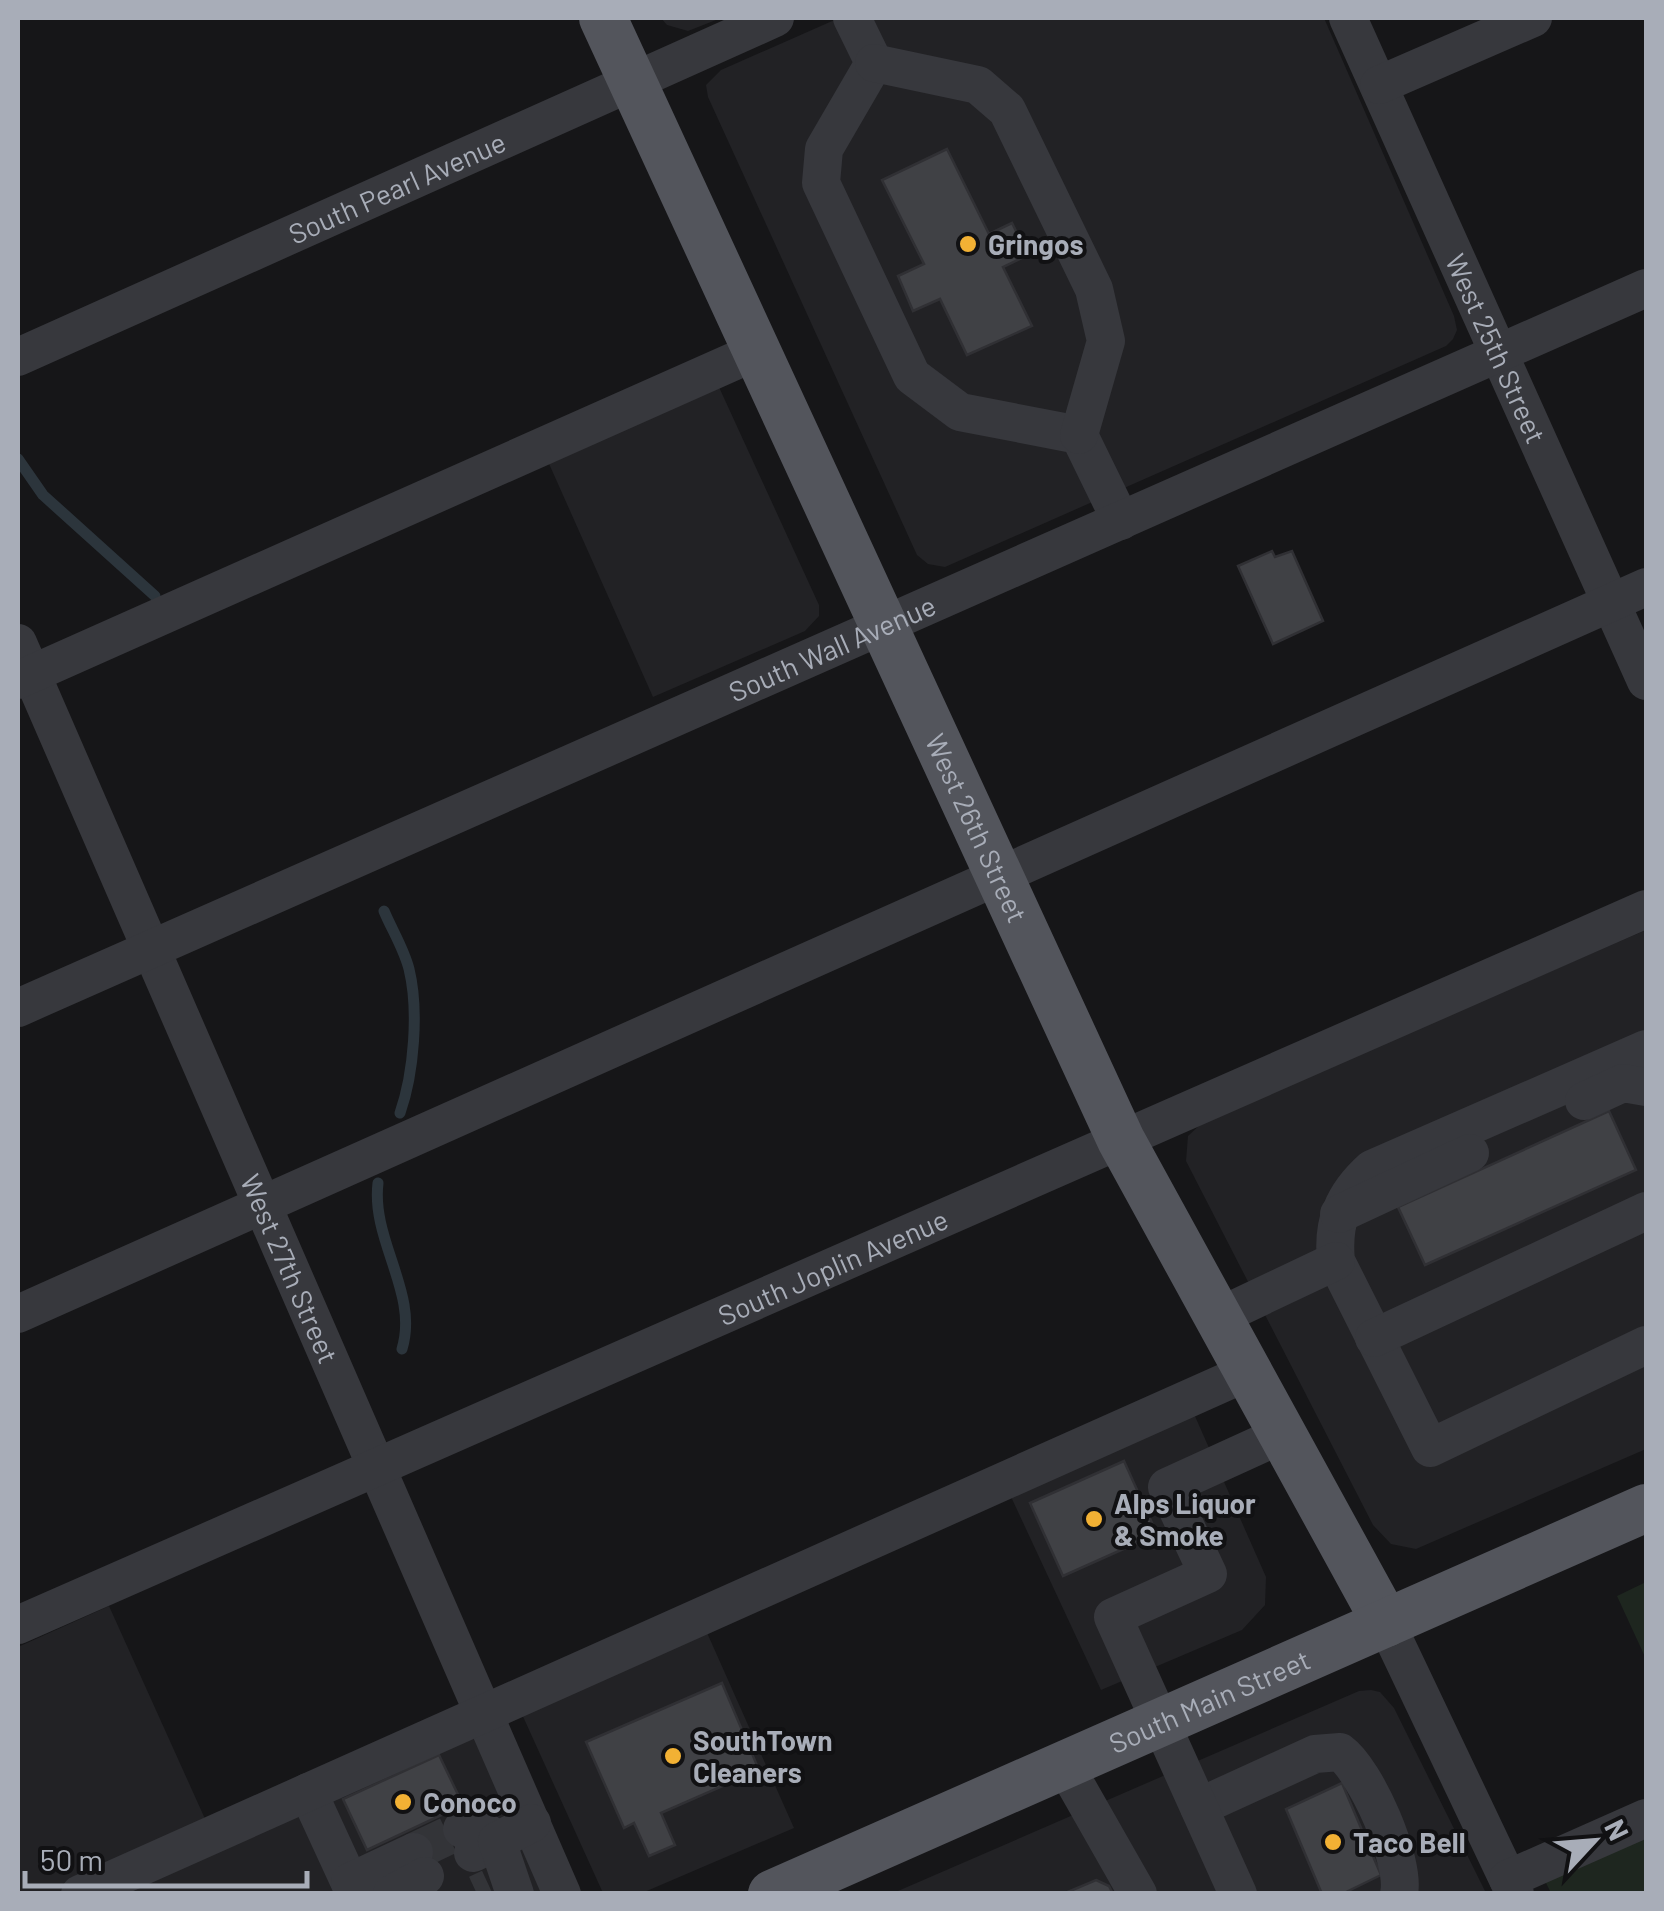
<svg xmlns="http://www.w3.org/2000/svg" width="1664" height="1911" viewBox="0 0 1664 1911" font-family="Barlow,sans-serif">
<style>
.built{fill:#222225}
.green{fill:#1e261f}
.lines{fill:none;stroke-linecap:round;stroke-linejoin:round}
.stream{stroke:#2c353c;stroke-width:11}
.building{fill:#404145;stroke:#303034;stroke-width:2.5}
.minor-tunnel{stroke:#333438;stroke-width:38;stroke-dasharray:38 19;stroke-linecap:butt}
.minor{stroke:#37383d;stroke-width:38}
.major{stroke:#53555c;stroke-width:48}
.poi-dot{fill:#f2b134;stroke:#111113;stroke-width:4}
.labels{text-anchor:middle;dominant-baseline:central;stroke-width:8;stroke-linejoin:round;paint-order:stroke}
.street-label{font-size:28px;fill:#a8adb8;stroke:#111113}
.poi-label{font-size:28px;font-weight:bold;fill:#a8adb8;stroke:#111113;text-anchor:start}
</style>
<rect width="100%" height="100%" fill="#161618"/>
<path class="built" d="M661,18H721L688,31L667,25Z
M839,18H1324L1454,316L1457,330L1453,339L1446,346L945,567L928,564L917,555L708,97L706,85L721,70Z
M707,361L819,605V616L805,631L653,697L538,439Z
M1646,930V1449L1416,1549L1391,1544L1373,1525L1186,1161L1188,1136L1204,1121Z
M1183,1389L1266,1577L1265,1605L1242,1630L1101,1690L999,1471Z
M109,1606L206,1821L467,1708L548,1893H18V1647Z
M696,1608L794,1828L642,1893H603L511,1690Z
M1371,1690L1380,1692L1394,1708L1486,1893L891,1894L1359,1691Z"/>
<path class="green" d="M1646,1582V1659L1617,1596Z
M1646,1823V1893H1551L1540,1871Z"/>
<g class="lines">
<path class="stream" d="M18,459L43,495L155,596
M384,911C392,930 404,949 409,969C419,1010 414,1073 400,1113
M378,1183C371,1241 419,1293 402,1349"/>
</g>
<path class="building" d="M947,149L989,234L1012,223L1028,255L1003,267L1032,326L967,355L940,299L913,311L898,276L924,264L882,180Z
M1272,551L1275,557L1292,551L1323,621L1273,644L1238,566Z
M1609,1111L1636,1170L1425,1265L1398,1207Z
M1124,1461L1157,1534L1063,1576L1030,1503Z
M722,1683L759,1770L661,1813L675,1845L649,1856L634,1823L624,1828L586,1742Z
M439,1755L463,1805L367,1850L343,1799Z
M1342,1783L1381,1875L1342,1894H1322L1286,1809Z
M1096,1880L1109,1886L1113,1894H1063Z"/>
<g class="lines">
<path class="minor-tunnel" d="M414,1852L462,1829
M477,1894L490,1888"/>
<g class="minor">
<path d="M852,18L874,63L824,149L821,183L912,376L960,412L1079,435L1121,521"/>
<path id="s1" d="M1348,18L1646,681"/>
<path d="M874,63L978,85L1007,110L1094,289L1106,341L1079,435"/>
<path d="M1379,85L1533,18"/>
<path id="s2" d="M18,357L775,18"/>
<path id="s3" d="M18,643L562,1894"/>
<path d="M18,680L757,351"/>
<path id="s4" d="M18,1008L1646,288"/>
<path d="M1646,1049L1372,1169C1343,1195 1332,1222 1336,1261L1430,1448L1646,1345"/>
<path d="M1584,1101L1623,1083L1646,1087"/>
<path d="M1339,1214L1470,1153"/>
<path d="M18,1314L1646,587"/>
<path d="M1218,1317L1336,1261"/>
<path d="M1374,1338L1646,1211"/>
<path d="M1386,1623L1515,1894"/>
<path id="s5" d="M18,1625L1646,909"/>
<path d="M1064,1764L1138,1894"/>
<path d="M308,1792L355,1894"/>
<path d="M1199,1807L1315,1754L1340,1752C1366,1771 1406,1861 1399,1894"/>
<path d="M462,1829L481,1828L497,1841L473,1853"/>
<path d="M1508,1879L1646,1818"/>
<path d="M350,1882L414,1852"/>
<path d="M80,1894L1248,1372"/>
<path d="M392,1894L425,1876"/>
<path d="M515,1894L497,1841L532,1823"/>
<path d="M1238,1894L1113,1617L1208,1574L1167,1487L1283,1434"/>
</g>
<g class="major">
<path id="s6" d="M603,18L1121,1140L1386,1623"/>
<path id="s7" d="M772,1894L1646,1508"/>
</g>
</g>
<g class="poi-dot">
<circle cx="968" cy="244" r="10"/>
<circle cx="1094" cy="1519" r="10"/>
<circle cx="673" cy="1756" r="10"/>
<circle cx="403" cy="1802" r="10"/>
<circle cx="1333" cy="1842" r="10"/>
</g>
<g class="labels">
<g class="street-label">
<text stroke="none"><textPath href="#s2" startOffset="415">South Pearl Avenue</textPath></text>
<text stroke="none"><textPath href="#s1" startOffset="362">West 25th Street</textPath></text>
<text stroke="none"><textPath href="#s4" startOffset="890">South Wall Avenue</textPath></text>
<text stroke="none"><textPath href="#s6" startOffset="892">West 26th Street</textPath></text>
<text stroke="none"><textPath href="#s5" startOffset="890">South Joplin Avenue</textPath></text>
<text stroke="none"><textPath href="#s3" startOffset="682">West 27th Street</textPath></text>
<text stroke="none"><textPath href="#s7" startOffset="478">South Main Street</textPath></text>
</g>
<g class="poi-label">
<text x="988" y="244">Gringos</text>
<text x="1114" y="1503">Alps Liquor<tspan x="1114" dy="32">&amp; Smoke</tspan></text>
<text x="693" y="1740">SouthTown<tspan x="693" dy="32">Cleaners</tspan></text>
<text x="423" y="1802">Conoco</text>
<text x="1353" y="1842">Taco Bell</text>
</g>
</g>
<rect width="1664" height="1911" fill="none" stroke="#a8adb8" stroke-width="40"/>
<g transform="translate(1594 1841) rotate(64)" stroke="#111113" stroke-width="8" paint-order="stroke">
<path d="M0-8L18 38L0 25L-18 38Z" fill="#a8adb8"/>
<text y="-15" font-size="28" font-weight="bold" text-anchor="middle" fill="#a8adb8">N</text>
</g>
<path d="M25 1871v15h282v-15" fill="none" stroke="#a8adb8" stroke-width="5"/>
<text x="40" y="1871" font-size="30" fill="#a8adb8" stroke="#111113" stroke-width="8" paint-order="stroke">50 m</text>
</svg>
